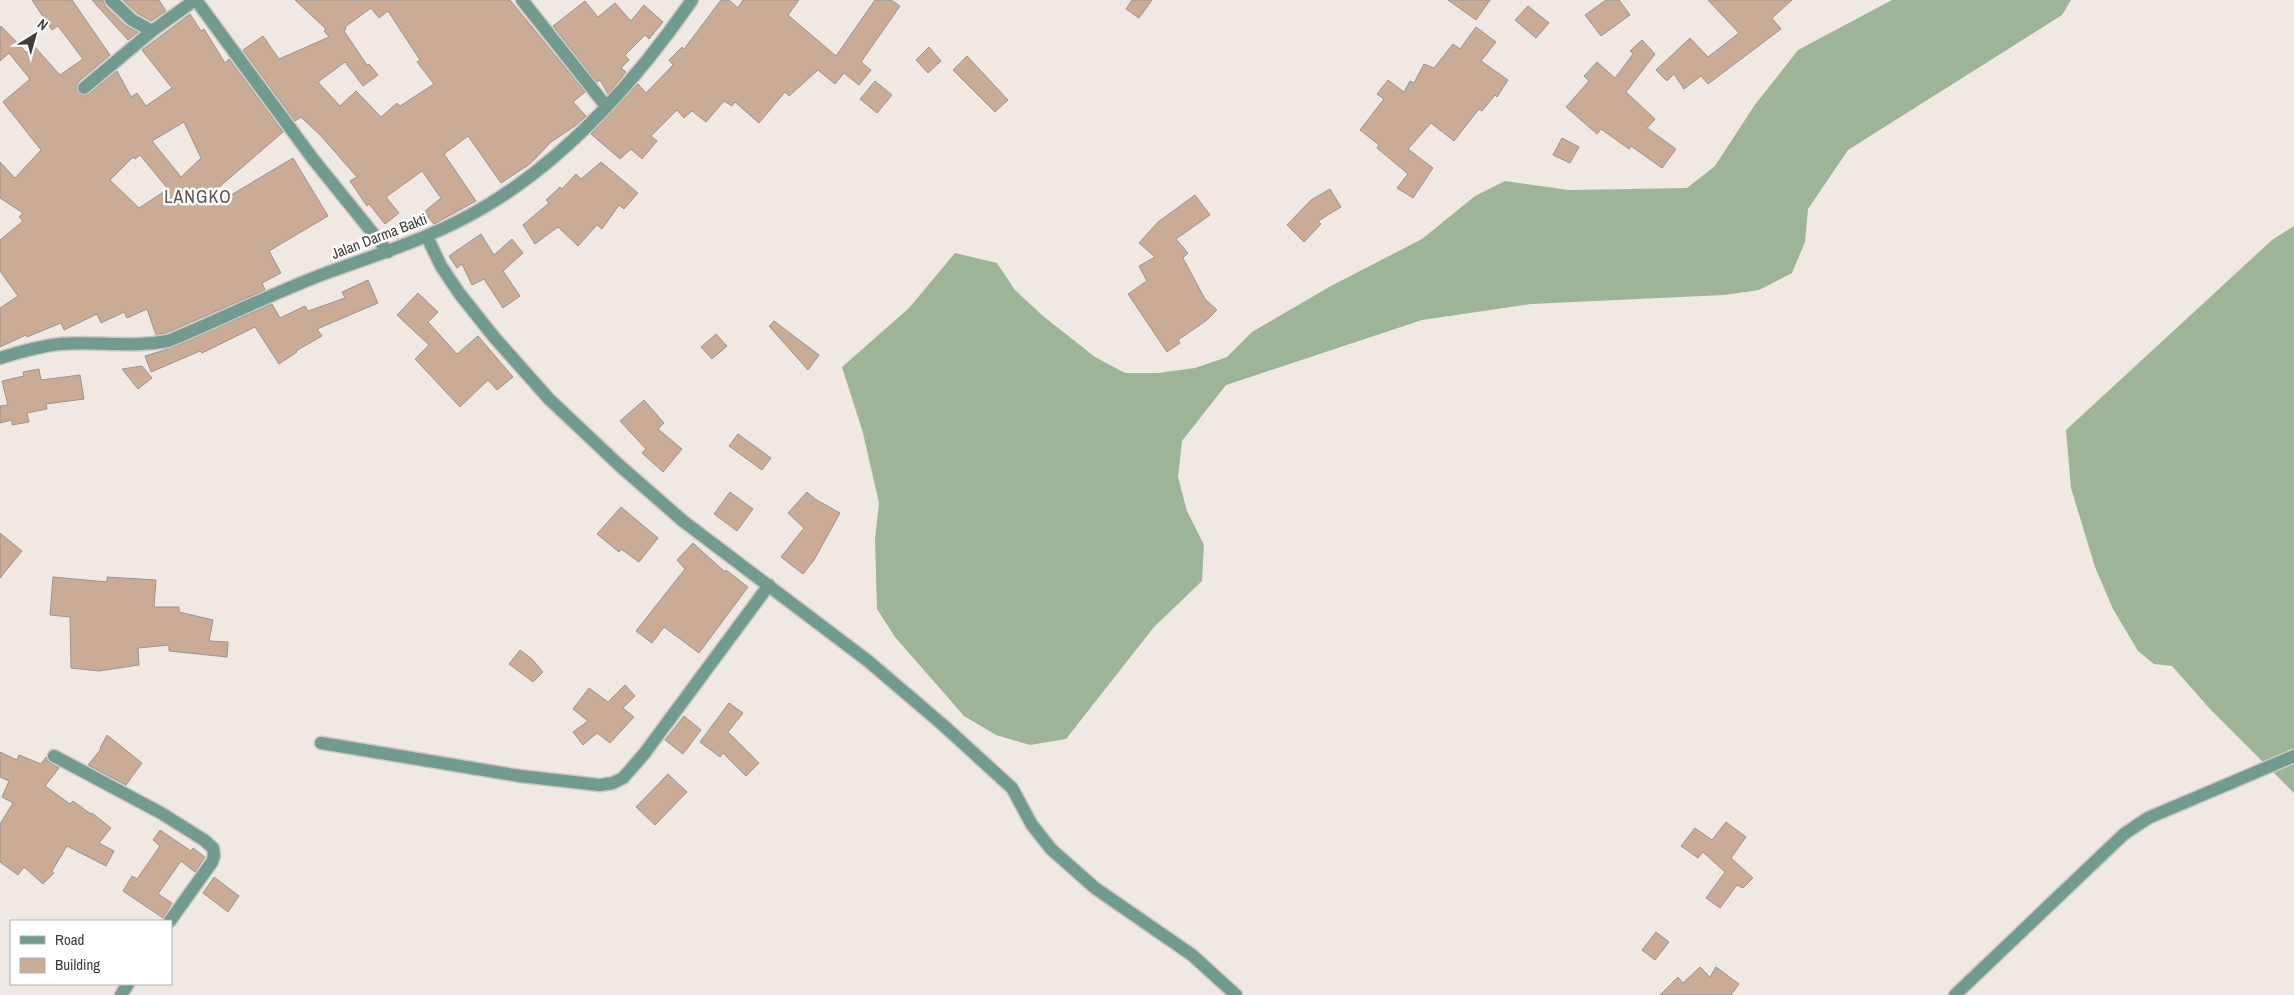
<svg xmlns="http://www.w3.org/2000/svg" width="2294" height="995" viewBox="0 0 2294 995" font-family="'Archivo Narrow',sans-serif">
<style>
.forest{fill:#9db498}
.building{fill:#caac96;stroke:#9b948f;fill-rule:evenodd}
.lines{fill:none;stroke-linecap:round;stroke-linejoin:round}
.minor-casing{stroke:#cdc6c1;stroke-width:15}
.minor{stroke:#729b90;stroke-width:12}
.labels{text-anchor:middle;dominant-baseline:central;stroke-width:5;stroke-linejoin:round;paint-order:stroke}
.street-label{font-size:15px;fill:#3f3c3a;stroke:#fff}
.quarter-label{font-size:18px;letter-spacing:1px;fill:#5c5551;stroke:#fff}
</style>
<rect width="100%" height="100%" fill="#f0e9e3"/>
<path class="forest" d="M1892,0H2071L2062,15L1848,150L1808,209L1805,242L1792,273L1759,290L1724,295L1531,304L1422,320L1226,385L1182,441L1178,477L1187,511L1204,545L1202,581L1154,627L1066,739L1030,745L996,735L964,716L895,637L877,609L875,539L879,503L863,433L842,367L909,308L955,253L997,263L1015,290L1043,316L1095,357L1125,373H1158L1195,368L1227,357L1252,332L1329,287L1422,239L1475,196L1505,181L1569,190L1687,188L1715,166L1754,106L1798,50Z
M2294,226V793L2210,709L2172,666L2154,664L2138,651L2113,609L2095,567L2071,488L2066,430L2272,240Z"/>
<path class="building" d="M32,0H72L110,55L78,82L76,90L82,96L89,94L117,71L131,97L137,93L146,106L172,88L142,50L190,14L201,31L204,29L225,63L229,59L283,132L210,195L216,204L293,158L328,216L269,251L281,273L262,283L265,290L166,333L156,335L147,309L127,318L124,312L101,323L97,314L64,330L61,323L27,337L26,335L0,347V308L18,296L0,271V240L23,221L19,217L23,213L0,198V162L15,178L41,150L3,102L30,79L9,53L0,61V27L1,26L27,53L34,46L60,75L83,59L58,26L52,30ZM184,122L201,158L181,177L152,141ZM140,155L168,189L139,208L110,180L133,157L135,159Z
M92,0H103L105,6L126,26L138,32L128,40Z
M123,0H159L166,11L151,21L137,13Z
M295,0H510L585,92L573,102L586,116L575,126L551,142L530,164L501,183L468,136L444,154L476,201L434,224L424,212L441,198L422,171L386,197L399,213L385,224L369,204L367,206L350,181L357,177L321,136L301,117L295,121L243,50L263,36L279,59L329,37L324,31L326,29ZM371,8L379,18L388,11L420,60L417,62L434,84L400,106L397,103L381,117L356,91L340,106L318,82L345,62L363,86L378,75L369,64L367,65L344,31L346,29L345,27Z
M721,0H729L738,8L743,0H799L788,15L836,56L875,0H891L900,6L861,62L871,70L859,85L844,73L835,84L818,70L789,96L785,92L759,123L735,102L732,106L724,101L706,122L692,111L684,118L677,110L651,136L657,141L642,159L631,149L620,159L591,134L638,84L646,93L673,65L669,60L682,47L684,49Z
M1132,0H1152L1139,18L1126,9Z
M1448,0H1490L1476,20Z
M1606,0H1619L1630,15L1601,36L1585,15Z
M1708,0H1792L1772,18L1781,29L1708,84L1701,76L1684,89L1674,74L1667,81L1656,70L1690,38L1708,57L1739,33Z
M585,1L598,17L615,3L631,21L644,5L663,22L649,39L645,35L625,55L629,60L621,68L626,72L608,94L600,80L597,82L553,26Z
M1528,6L1549,23L1536,38L1515,20Z
M1476,27L1496,42L1481,61L1508,80L1497,97L1495,95L1482,111L1479,109L1454,141L1431,123L1408,149L1433,168L1413,198L1397,188L1408,174L1377,148L1379,145L1360,130L1384,99L1377,94L1388,80L1404,92L1410,81L1414,83L1424,64L1434,68L1453,44L1460,49Z
M1642,40L1655,54L1626,92L1655,119L1647,128L1676,149L1662,168L1631,146L1629,149L1601,129L1597,134L1566,107L1589,81L1584,76L1597,62L1615,78L1633,54L1630,51Z
M929,47L941,61L928,73L916,60Z
M967,56L1008,100L995,112L953,70Z
M875,81L892,95L877,113L860,99Z
M1562,138L1579,147L1570,163L1553,155Z
M601,162L638,193L624,209L619,205L602,229L597,225L578,246L558,227L535,244L523,225L549,203L546,200L560,187L562,189L576,174L581,179Z
M1330,189L1341,207L1318,221L1321,224L1304,242L1287,225L1311,200Z
M1195,195L1210,215L1176,239L1188,253L1183,258L1205,299L1217,310L1207,320L1178,340L1180,343L1167,352L1128,294L1147,281L1139,266L1155,257L1139,243L1158,222Z
M481,234L494,255L512,239L523,253L503,271L520,296L503,308L484,279L472,285L462,264L457,268L449,256Z
M368,280L378,303L317,329L322,336L296,351L297,352L279,364L255,327L202,353L200,351L151,372L145,356L171,348L272,304L280,318L305,306L308,311L345,298L342,292Z
M418,293L438,312L428,322L457,354L478,336L513,377L497,390L488,380L460,407L415,359L429,345L397,315Z
M774,321L819,355L808,370L769,326Z
M716,334L727,346L712,359L701,347Z
M142,366L152,378L138,389L122,369Z
M39,369L41,380L80,375L84,399L46,404L47,409L27,413L29,422L12,425V420L0,423V406L8,405L2,381L24,376L23,372Z
M644,400L664,423L658,429L682,449L663,472L642,453L646,449L620,421Z
M738,434L771,458L762,470L729,446Z
M730,492L753,509L737,531L714,514Z
M807,492L815,499L840,513L814,560L803,574L781,557L804,528L788,513Z
M621,507L658,538L639,562L621,549L619,552L597,534Z
M0,533L22,551L0,578Z
M693,543L725,572L726,570L748,587L699,653L664,627L652,643L636,631L685,569L677,560Z
M53,577L107,582V577L156,580L154,607H179V612L213,620L209,641L228,642L227,657L169,651V645L138,648L139,665L99,671L71,668L70,617L50,615Z
M520,650L532,659L543,672L533,682L509,664Z
M625,685L635,696L623,708L634,717L610,743L597,733L583,745L573,732L588,721L573,709L589,688L608,702Z
M729,703L743,713L728,732L759,763L746,776L723,753L720,757L700,742Z
M684,716L701,730L683,754L665,740Z
M107,735L142,763L126,785L88,765L101,749L100,748Z
M0,752L17,760L19,755L41,764L46,757L50,763L59,768L45,786L70,804L73,801L91,814L92,813L111,828L99,843L114,851L106,866L67,846L52,871L54,873L43,884L24,867L18,875L0,862V824L13,803L2,797L9,781L0,777Z
M668,774L687,792L655,825L636,807Z
M1726,822L1746,837L1731,858L1753,878L1743,888L1737,885L1720,908L1706,898L1725,872L1703,852L1698,858L1681,846L1695,828L1712,840Z
M160,830L191,851L193,848L205,857L195,872L181,861L158,894L172,903L163,918L123,891L132,876L137,879L160,846L153,840Z
M214,877L239,896L228,912L203,893Z
M1656,932L1669,942L1655,960L1642,950Z
M1700,967L1710,977L1716,967L1739,984L1731,995H1660L1678,977L1683,983Z"/>
<g class="lines">
<g class="minor-casing">
<path id="minor" d="M111,0L132,20L152,31
M196,0L313,159L388,252
M522,0L606,106
M84,88L152,31L195,0
M427,237L441,266L459,293L494,337L549,399L619,465L683,521L868,661L943,725L1012,788L1032,825L1051,849L1095,888L1192,955L1236,995
M0,358C20,352 39,346 60,344C98,341 130,348 168,341C219,320 269,295 321,275C381,253 436,237 491,203C572,153 638,78 692,0
M321,743L520,776L600,785L613,783L623,778L644,754L769,585
M54,756L161,813L204,840L213,848L214,856L212,862L170,921
M121,995L128,984
M1955,995L2124,834L2148,818L2294,756"/>
</g>
<use href="#minor" class="minor"/>
</g>
<g class="labels">
<g class="street-label">
<text transform="translate(379 236) rotate(-21)">Jalan Darma Bakti</text>
</g>
<g class="quarter-label">
<text x="198" y="196">LANGKO</text>
</g>
</g>
<rect x="10" y="920" width="162" height="65" fill="#ffffff" stroke="#b2b1b0"/>
<rect x="20" y="936" width="25" height="8" fill="#729b90" stroke="#b2b1b0"/>
<text x="55" y="945" font-size="15" fill="#3f3c3a">Road</text>
<rect x="20" y="958" width="25" height="15" fill="#caac96" stroke="#b2b1b0"/>
<text x="55" y="970" font-size="15" fill="#3f3c3a">Building</text>
<g transform="translate(35 35) rotate(37)" stroke="#ffffff" stroke-width="4" paint-order="stroke">
<path d="M0-4L9 19L0 12L-9 19Z" fill="#3f3c3a"/>
<text y="-8" font-size="14" font-weight="bold" text-anchor="middle" fill="#3f3c3a">N</text>
</g>
</svg>
